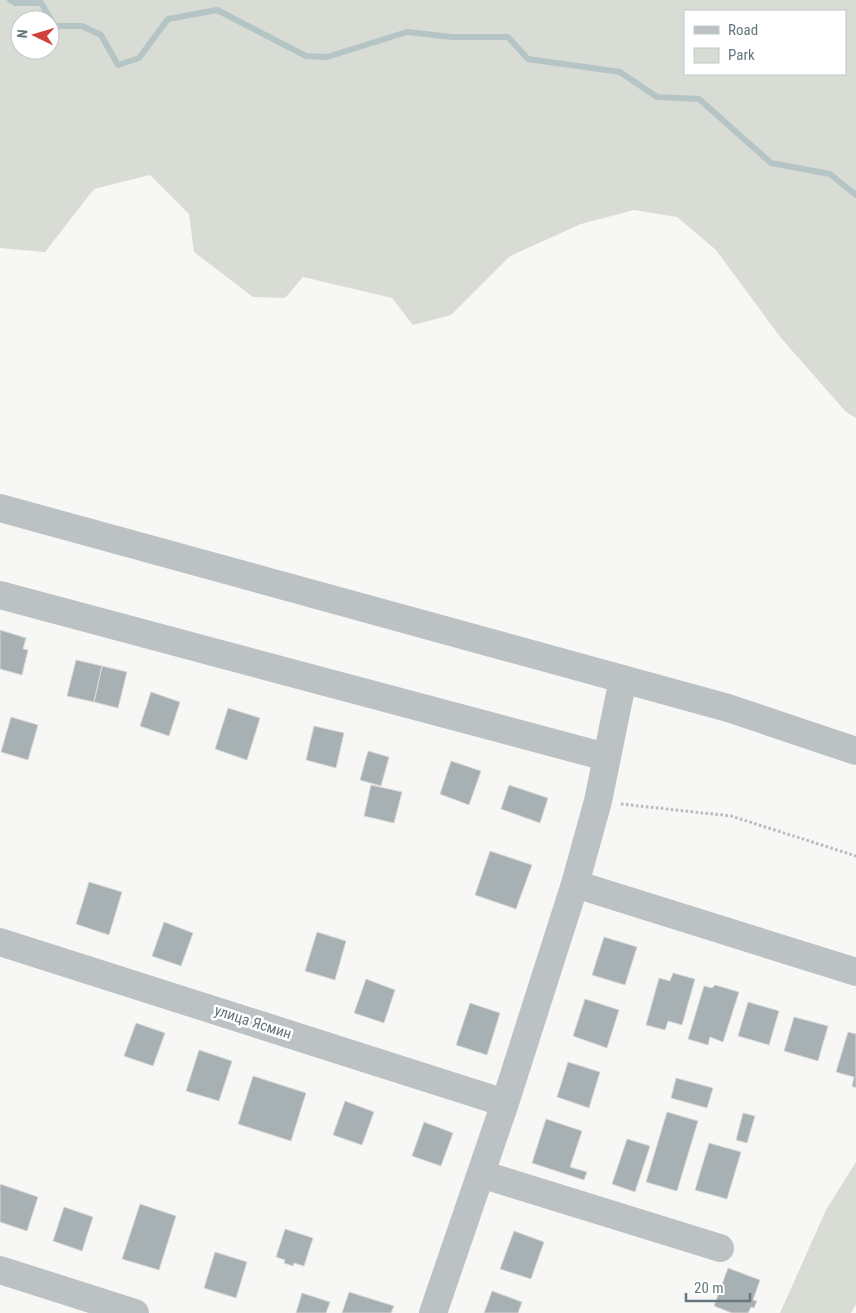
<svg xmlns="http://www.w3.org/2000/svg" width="856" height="1313" viewBox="0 0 856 1313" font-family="'Roboto Condensed',sans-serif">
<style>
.green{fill:#d8dcd4;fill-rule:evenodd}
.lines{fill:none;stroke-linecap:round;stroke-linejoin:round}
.stream{stroke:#b5c4c5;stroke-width:6}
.building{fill:#a7b0b3;stroke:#d9d8d7}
.path{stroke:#b7bbbc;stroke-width:3;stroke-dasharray:2.5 2.5;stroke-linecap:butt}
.minor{stroke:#bcc2c4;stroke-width:28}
.labels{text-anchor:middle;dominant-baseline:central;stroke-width:5;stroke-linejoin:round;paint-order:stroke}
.street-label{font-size:15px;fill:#65777c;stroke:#fff}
</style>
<rect width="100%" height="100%" fill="#f7f7f5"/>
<path class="green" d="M0,0H856V418L846,412L781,338L716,250L677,217L634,210L581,224L510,256L451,315L413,325L392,298L303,277L285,298L253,297L194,252L189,214L150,175L94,189L45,252L0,248ZM685,11H845V74H685ZM20,20H50V50H20Z
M856,1162V1304L851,1313H780L826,1210Z"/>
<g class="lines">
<path class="stream" d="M10,0L15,3H41L55,26H82L101,35L118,65L139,58L168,19L217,10L306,56L327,57L407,32L452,37H508L528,59L620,72L657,97L699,99L771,163L830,174L856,195"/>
</g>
<path class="building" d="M0,630L26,638L23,649L28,650L22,675L0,669Z
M76,660L102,666L94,702L67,696Z
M102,666L127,672L118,708L94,702Z
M151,692L180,702L169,736L140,726Z
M228,708L260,718L247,760L215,749Z
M11,717L38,725L28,760L1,752Z
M314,726L344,733L336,768L306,760Z
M368,751L389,757L381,786L360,780Z
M451,761L481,771L469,805L440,794Z
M371,785L402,792L394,823L364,816Z
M509,785L548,798L540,823L501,809Z
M490,851L532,865L516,909L475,895Z
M89,882L122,892L109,935L76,924Z
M164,922L193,933L181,966L152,956Z
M317,932L346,941L335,980L305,971Z
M604,937L637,947L625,985L592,975Z
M673,973L695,979L682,1025L668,1021L665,1030L646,1025L659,978L670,981Z
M366,979L395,990L384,1023L354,1013Z
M715,985L739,992L723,1042L710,1037L708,1045L688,1039L704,986L712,988Z
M585,999L619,1010L607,1048L573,1036Z
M748,1002L779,1011L769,1045L738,1036Z
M470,1003L500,1013L487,1055L456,1045Z
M794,1017L828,1026L818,1061L784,1051Z
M136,1023L165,1033L153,1066L124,1056Z
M848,1032L856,1034V1088L852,1086L854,1077L836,1072Z
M199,1050L232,1061L219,1101L186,1091Z
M568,1062L600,1072L589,1108L557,1097Z
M253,1076L306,1093L291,1141L238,1124Z
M676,1078L713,1088L707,1108L671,1098Z
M345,1101L374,1112L362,1145L333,1135Z
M667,1112L698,1121L677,1191L646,1182Z
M743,1113L755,1116L747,1143L736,1140Z
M546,1119L582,1131L570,1167L587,1172L584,1180L532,1163Z
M424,1122L453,1133L441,1166L412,1156Z
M627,1139L650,1146L635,1192L612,1184Z
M709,1143L741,1152L727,1199L695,1190Z
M0,1184L38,1197L27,1231L0,1222Z
M140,1204L176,1216L159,1270L122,1259Z
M64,1207L93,1217L82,1251L53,1241Z
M285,1229L313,1238L304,1266L294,1263L293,1266L284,1263L285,1260L276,1257Z
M514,1231L544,1242L531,1279L500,1269Z
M215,1252L247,1262L236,1298L204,1288Z
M728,1268L760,1280L753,1300L757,1301L754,1308L751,1307L748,1313H732L714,1306Z
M492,1291L522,1302L518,1313H484Z
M349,1292L394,1306L391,1313H342Z
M302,1293L330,1302L326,1313H296Z"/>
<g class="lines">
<path class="path" d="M621,804L731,816L856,856"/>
<path class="minor" d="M0,508L728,708L856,751
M0,595L606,757
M575,884L856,972
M0,942L505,1103
M481,1174L720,1248
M0,1270L135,1313
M433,1313L505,1103L575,884L598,801L623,679"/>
</g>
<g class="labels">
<g class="street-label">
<text transform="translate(253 1022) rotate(18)">улица Ясмин</text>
</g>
</g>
<rect x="684" y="10" width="162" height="65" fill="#ffffff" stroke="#c1c9cb"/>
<rect x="694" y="26" width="25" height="8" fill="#bcc2c4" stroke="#c1c9cb"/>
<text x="728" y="35" font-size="15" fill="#65777c">Road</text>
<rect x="694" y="48" width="25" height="15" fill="#d8dcd4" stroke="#c1c9cb"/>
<text x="728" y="60" font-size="15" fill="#65777c">Park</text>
<g transform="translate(35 35) rotate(275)"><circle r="24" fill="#ffffff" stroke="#c1c9cb"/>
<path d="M0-4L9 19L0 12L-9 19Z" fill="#d1403b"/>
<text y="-8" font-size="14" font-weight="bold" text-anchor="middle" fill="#65777c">N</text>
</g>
<path d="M686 1293v8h64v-8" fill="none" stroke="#65777c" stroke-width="2.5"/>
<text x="694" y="1293" font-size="15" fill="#65777c" stroke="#ffffff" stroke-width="4" paint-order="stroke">20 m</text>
</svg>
